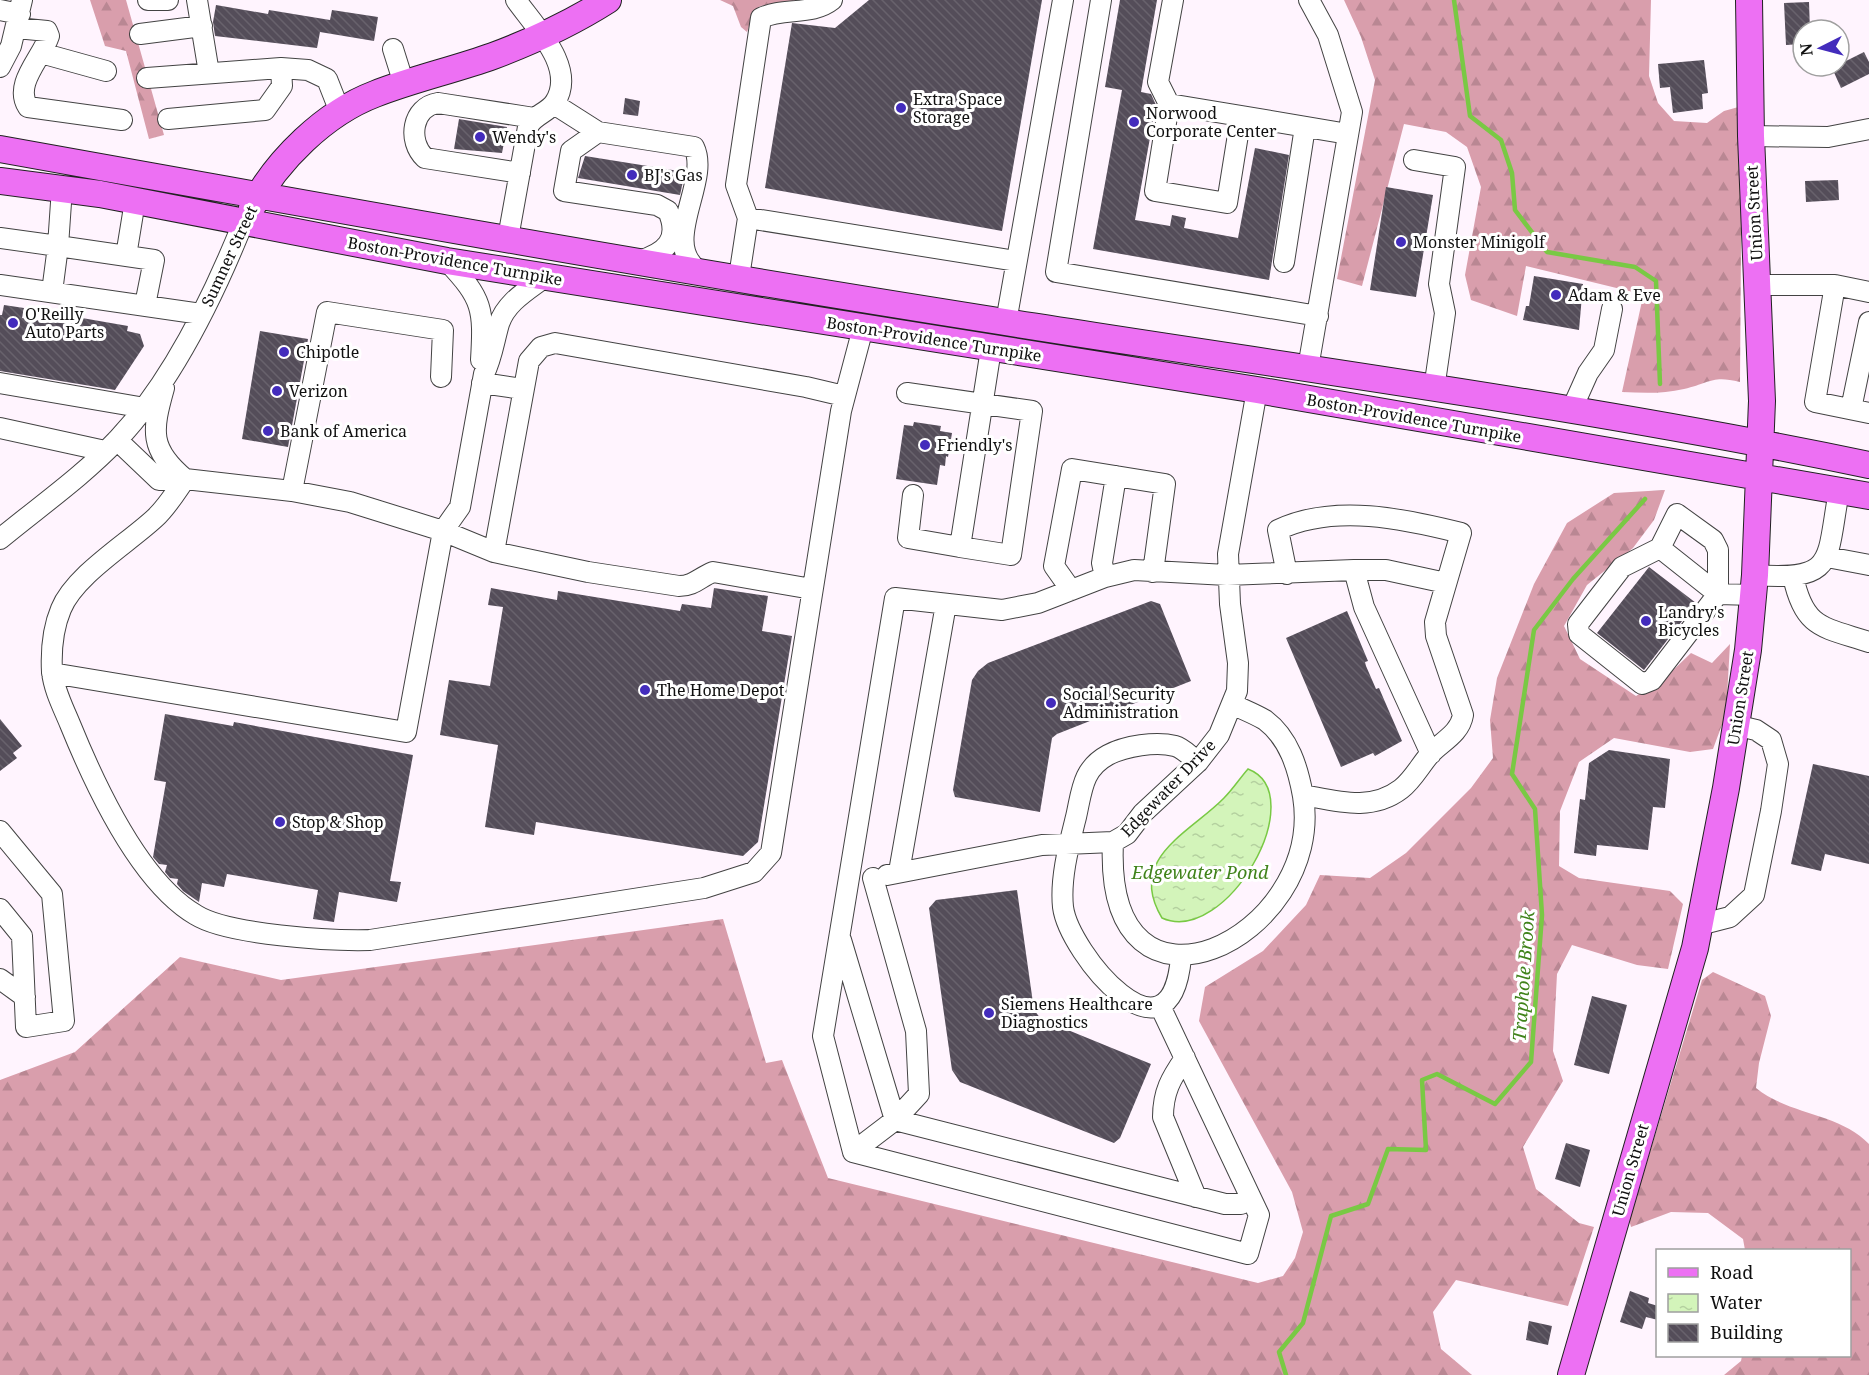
<svg xmlns="http://www.w3.org/2000/svg" width="1869" height="1375" viewBox="0 0 1869 1375" font-family="'Noto Serif',serif">
<style>
.forest{fill:url(#forest-firs)}
.water{fill:url(#water-ripples);stroke:#79c944;stroke-width:1.5}
.lines{fill:none;stroke-linecap:round;stroke-linejoin:round}
.stream{stroke:#79c944;stroke-width:4.5}
.building{fill:url(#building-back-hatch)}
.minor-casing{stroke:#434343;stroke-width:22}
.major-casing{stroke:#212121;stroke-width:28}
.minor{stroke:#fff;stroke-width:20}
.major{stroke:#ed70f3;stroke-width:26}
.poi-dot{fill:#432cbc;stroke:#fff;stroke-width:2}
.labels{text-anchor:middle;dominant-baseline:central;stroke-width:6;stroke-linejoin:round;paint-order:stroke}
.poi-label{font-size:16px;fill:#101010;stroke:#fff;text-anchor:start}
.street-label{font-size:16px;fill:#101010;stroke:#fff}
.water-label{font-size:18px;font-style:italic;fill:#40831b;stroke:#fff}
</style>
<defs>
<pattern id="forest-firs" width="22" height="20" patternUnits="userSpaceOnUse" patternTransform="scale(1.5)"><rect width="22" height="20" fill="#d99eac"/><path d="M5 1l3.5 6h-7zM16 11l3.5 6h-7z" fill="#b98793"/></pattern>
<pattern id="water-ripples" width="26" height="14" patternUnits="userSpaceOnUse" patternTransform="scale(1.5)"><rect width="26" height="14" fill="#d3f4ba"/><path d="M2 4q2-2 4 0t4 0M15 11q2-2 4 0t4 0" fill="none" stroke="#b4d09f"/></pattern>
<pattern id="building-back-hatch" width="6" height="6" patternUnits="userSpaceOnUse" patternTransform="scale(1.5)"><rect width="6" height="6" fill="#544d59"/><path d="M-1 5l2 2M0 0l6 6M5-1l2 2" fill="none" stroke="#68626c"/></pattern>
</defs>
<rect width="100%" height="100%" fill="#fff4fe"/>
<path class="forest" d="M90,0H126L164,135L149,139L126,51L105,46Z
M720,0H820L760,6L752,18L747,32L741,27L733,6Z
M1344,0H1651L1649,76L1658,103L1674,121L1707,123L1724,111L1742,106L1740,382C1712,375 1710,383 1684,389C1663,394 1643,393 1622,392L1642,301L1633,292L1526,266L1517,316L1471,300L1465,275L1481,187L1467,147L1446,132L1404,124L1362,286L1337,279L1375,80L1361,37Z
M1665,490L1654,520L1633,548L1587,585L1564,626L1580,659L1636,696L1666,677L1691,653L1712,663L1730,644L1726,714L1713,749L1690,752L1614,738L1579,762L1560,811L1559,866L1579,878L1670,891L1683,904L1668,969L1637,965L1572,945L1557,974L1553,1051L1563,1081L1523,1147L1536,1189L1579,1223L1594,1227L1568,1306L1456,1280L1433,1312L1441,1349L1472,1375H0V1080L75,1052L180,957L281,980L723,919L766,1063L782,1060L828,1178L1258,1283L1283,1276L1295,1258L1303,1232L1292,1192L1199,1021L1205,987L1263,951L1306,905L1320,875L1370,878L1406,853L1471,788L1493,758L1490,720L1497,678L1534,584L1567,523L1614,493Z
M1713,972L1765,996L1771,1016L1759,1063L1756,1088C1789,1115 1840,1113 1869,1144V1375H1724L1741,1361L1742,1356H1850V1250H1745L1743,1239L1708,1213L1671,1212L1631,1227L1628,1216L1647,1162L1702,980Z"/>
<path class="water" d="M1248,769C1313,794 1226,947 1162,918C1126,858 1190,833 1224,798C1233,789 1240,778 1248,769Z"/>
<g class="lines">
<path class="stream" d="M1454,0L1470,116L1501,140L1512,173L1515,210L1547,252L1635,267L1656,281L1660,384
M1286,1375L1279,1352L1303,1323L1331,1216L1368,1204L1388,1149L1426,1150L1422,1080L1437,1074L1495,1104L1531,1062L1542,915L1535,809L1512,774L1534,630L1573,579L1645,499"/>
</g>
<path class="building" d="M869,0H1042L1002,231L765,188L792,23L835,28Z
M1120,0H1157L1141,92L1151,94L1156,105L1135,220L1170,226L1172,215L1186,218L1184,228L1238,238L1255,148L1289,155L1269,280L1093,249L1122,90L1105,87Z
M1809,2L1810,30H1803V44L1786,45L1784,3Z
M216,5L268,14L269,10L330,20L332,10L378,17L374,41L320,32L317,48L215,36L213,22Z
M1864,52L1869,62V74L1841,88L1832,68Z
M1704,60L1708,93L1702,94L1703,109L1673,113L1670,87L1660,88L1658,64Z
M625,98L640,101L638,116L623,114Z
M459,119L507,127L502,153L454,149Z
M585,156L685,172L680,195L578,178Z
M1838,180L1839,200L1806,202L1805,181Z
M1386,187L1433,195L1416,297L1370,290Z
M1534,276L1583,284L1579,330L1523,320L1526,306H1529Z
M4,305L24,308L22,318L49,322L50,319L57,320L59,314L128,326L127,331L140,334L144,346L115,390L0,371V315H2Z
M260,331L308,339L288,447L242,439Z
M914,422L941,426L940,431L952,433L948,457L946,456L945,466L940,465L937,485L896,479L904,425L913,426Z
M1649,567L1696,603L1644,670L1597,633Z
M491,588L557,600L558,591L680,611L682,604L711,608L714,588L768,596L762,631L792,636L758,842L743,856L536,822L534,835L485,827L498,745L440,735L449,680L490,686L503,607L488,605Z
M1151,601L1160,604L1191,681L1057,734L1052,738L1040,812L955,797L953,790L972,680L978,671L988,663Z
M1347,611L1368,661L1365,662L1366,666L1376,689L1379,688L1402,741L1375,756L1373,753L1341,767L1286,638Z
M165,714L233,726L234,722L413,755L390,881L401,882L397,902L339,892L334,922L313,919L318,890L227,874L224,887L202,883L199,902L183,891L177,884L178,879L170,878L165,872L167,865L159,864L153,857L166,782L154,780Z
M0,719L22,746L13,753L17,758L0,771Z
M1609,750L1670,759L1665,808L1653,807L1648,850L1597,845L1596,856L1574,853L1580,799L1585,800L1589,763Z
M1813,764L1869,776V864L1825,854L1821,871L1791,864Z
M1017,890L1034,1010L1041,1019L1151,1064L1120,1138L1114,1143L960,1082L952,1070L929,908L936,900Z
M1592,996L1627,1005L1609,1074L1574,1065Z
M1566,1143L1590,1150L1580,1187L1555,1179Z
M1630,1291L1649,1298L1648,1303L1658,1306V1320L1646,1317L1642,1329L1620,1322Z
M1529,1321L1552,1326L1548,1345L1526,1340Z"/>
<g class="lines">
<g class="minor-casing">
<path id="minor" d="M148,0H168
M197,0L209,73
M1101,0L1056,272L1318,316
M1173,0L1158,82L1169,104L1155,191L1227,203L1241,116
M0,10L20,14
M17,28L47,31L49,36C42,58 13,84 28,107L122,120
M140,34L202,26
M393,49L404,84
M41,53L106,71
M0,67L11,46L22,0
M147,78L281,68L308,70L327,79L340,112
M554,104L598,132L571,151L564,191L657,205L668,211C681,240 665,253 639,261
M1169,104L1348,134
M168,119L265,110L282,86L281,68
M598,132L694,147C711,182 659,243 699,271
M1751,136L1828,137L1869,129
M1414,160L1455,167L1439,284L1445,313L1434,389
M520,173L425,158C407,141 412,107 438,103L534,118
M62,188L58,246L154,260L145,305
M748,218L1016,261
M0,238L58,246L52,292
M508,238L528,127C533,115 548,113 555,102C577,68 535,27 516,0
M126,256L135,201
M447,261C483,299 484,309 481,360
M1284,262L1305,127
M739,277L748,218L736,185L761,18C784,7 812,16 832,0
M0,285L201,314
M1758,285H1835
M1869,292L1835,285L1815,402L1869,413
M1006,322L1063,0
M1308,368L1352,112L1328,35L1309,0
M0,383L145,408
M482,383L522,389
M164,388C152,431 149,449 185,479
M907,393L1032,411L1011,555L960,547
M1851,409L1869,322
M1571,411L1588,373L1604,350L1612,309
M0,428L105,451
M117,440L159,480L185,479L292,491L327,312L443,330L441,377
M185,479C176,492 167,507 155,518C127,544 75,575 61,609C53,628 51,653 52,672C54,690 63,707 70,724C94,783 139,882 196,915C228,935 331,941 370,940L704,888L754,872L771,853L841,411L863,328
M292,491L350,502L443,531L494,552
M913,495L908,538L960,547L991,349
M0,539C40,506 83,476 118,439C172,382 214,295 243,223
M1660,548L1677,514L1713,540L1718,550V594L1652,680L1642,684L1579,634L1578,624L1622,567L1660,548L1718,594L1754,595
M1827,557L1869,565
M1354,570H1386L1446,583
M1287,574L1278,530C1334,503 1405,519 1461,533L1435,622L1436,636L1463,715C1460,733 1443,741 1431,753C1421,764 1413,780 1401,789C1371,812 1337,801 1303,795
M1755,575C1837,581 1826,561 1839,491
M1793,576C1804,629 1823,627 1869,642
M1105,577L1102,563L1116,476
M812,589L713,572C700,577 694,586 679,586L588,572L494,552L529,361L541,347L555,343L806,387L844,396
M1071,590L1054,566L1072,469L1165,484L1153,572
M52,673L406,732L443,531L460,507L484,374C492,358 494,341 499,324C506,302 528,290 545,277
M1232,704C1242,709 1255,714 1265,720C1289,738 1298,768 1303,796C1326,938 1103,1046 1113,842L1127,834L1143,813L1198,762L1219,735L1237,691L1238,663L1230,604L1228,554L1257,390
M0,831L52,894L64,1021L26,1027L22,936L0,909
M899,872L946,604
M887,875L1042,845L1113,842
M1699,925L1730,917L1754,895L1771,811L1778,764L1771,740L1756,730L1735,725
M841,940L895,1120L1225,1204H1241L1251,1199
M1181,957C1171,1076 1069,953 1063,907C1060,878 1069,845 1076,817C1082,791 1082,769 1108,755C1125,746 1156,741 1175,746C1183,748 1191,757 1198,762
M0,979L25,997
M1161,1008L1259,1215L1248,1254L853,1152L823,1036L895,598L1002,610L1038,603L1105,577L1134,570L1227,575L1354,570L1364,607L1431,754
M1185,1058C1171,1078 1163,1092 1163,1117L1196,1197
M853,1152L895,1120L919,1094L916,1031L873,878"/>
</g>
<g class="major-casing">
<path id="major" d="M0,149C328,208 656,267 986,319C1280,366 1577,404 1869,465
M0,181L100,194L447,261L1257,390L1869,496
M252,207C277,160 325,113 375,94C413,79 454,70 493,56C533,41 572,23 608,0
M1571,1375L1695,948L1726,788L1748,650L1755,575L1762,401L1751,136L1749,0"/>
</g>
<use href="#minor" class="minor"/>
<use href="#major" class="major"/>
</g>
<g class="poi-dot">
<circle cx="901" cy="108" r="6"/>
<circle cx="1134" cy="122" r="6"/>
<circle cx="480" cy="137" r="6"/>
<circle cx="632" cy="175" r="6"/>
<circle cx="1401" cy="242" r="6"/>
<circle cx="1556" cy="295" r="6"/>
<circle cx="13" cy="323" r="6"/>
<circle cx="284" cy="352" r="6"/>
<circle cx="277" cy="391" r="6"/>
<circle cx="268" cy="431" r="6"/>
<circle cx="925" cy="445" r="6"/>
<circle cx="1646" cy="621" r="6"/>
<circle cx="645" cy="690" r="6"/>
<circle cx="1051" cy="703" r="6"/>
<circle cx="280" cy="822" r="6"/>
<circle cx="989" cy="1013" r="6"/>
</g>
<g class="labels">
<g class="poi-label">
<text x="913" y="99">Extra Space<tspan x="913" dy="18">Storage</tspan></text>
<text x="1146" y="113">Norwood<tspan x="1146" dy="18">Corporate Center</tspan></text>
<text x="492" y="137">Wendy's</text>
<text x="644" y="175">BJ's Gas</text>
<text x="1413" y="242">Monster Minigolf</text>
<text x="1568" y="295">Adam &amp; Eve</text>
<text x="25" y="314">O'Reilly<tspan x="25" dy="18">Auto Parts</tspan></text>
<text x="296" y="352">Chipotle</text>
<text x="289" y="391">Verizon</text>
<text x="280" y="431">Bank of America</text>
<text x="937" y="445">Friendly's</text>
<text x="1658" y="612">Landry's<tspan x="1658" dy="18">Bicycles</tspan></text>
<text x="657" y="690">The Home Depot</text>
<text x="1063" y="694">Social Security<tspan x="1063" dy="18">Administration</tspan></text>
<text x="292" y="822">Stop &amp; Shop</text>
<text x="1001" y="1004">Siemens Healthcare<tspan x="1001" dy="18">Diagnostics</tspan></text>
</g>
<g class="street-label">
<text transform="translate(1754 213) rotate(-93)">Union Street</text>
<text transform="translate(229 256) rotate(-65)">Sumner Street</text>
<text transform="translate(455 261) rotate(10)">Boston-Providence Turnpike</text>
<text transform="translate(934 339) rotate(9)">Boston-Providence Turnpike</text>
<text transform="translate(1414 418) rotate(10)">Boston-Providence Turnpike</text>
<text transform="translate(1740 698) rotate(-81)">Union Street</text>
<text transform="translate(1168 788) rotate(-46)">Edgewater Drive</text>
<text transform="translate(1630 1170) rotate(-74)">Union Street</text>
</g>
<g class="water-label">
<text x="1200" y="872">Edgewater Pond</text>
<text transform="translate(1523 976) rotate(-86)">Traphole Brook</text>
</g>
</g>
<rect x="1656" y="1249" width="195" height="108" fill="#ffffff" stroke="#9f9f9f" stroke-width="1.5"/>
<rect x="1668" y="1268" width="30" height="9" fill="#ed70f3" stroke="#9f9f9f" stroke-width="1.5"/>
<text x="1710" y="1279" font-size="18" fill="#101010">Road</text>
<rect x="1668" y="1294" width="30" height="18" fill="url(#water-ripples)" stroke="#9f9f9f" stroke-width="1.5"/>
<text x="1710" y="1309" font-size="18" fill="#101010">Water</text>
<rect x="1668" y="1324" width="30" height="18" fill="url(#building-back-hatch)" stroke="#9f9f9f" stroke-width="1.5"/>
<text x="1710" y="1339" font-size="18" fill="#101010">Building</text>
<g transform="translate(1821 48) rotate(264)"><circle r="28" fill="#ffffff" stroke="#9f9f9f" stroke-width="1.5"/>
<path d="M0-4.5L10 22L0 15L-10 22Z" fill="#432cbc"/>
<text y="-9" font-size="16" font-weight="bold" text-anchor="middle" fill="#101010">N</text>
</g>
</svg>
